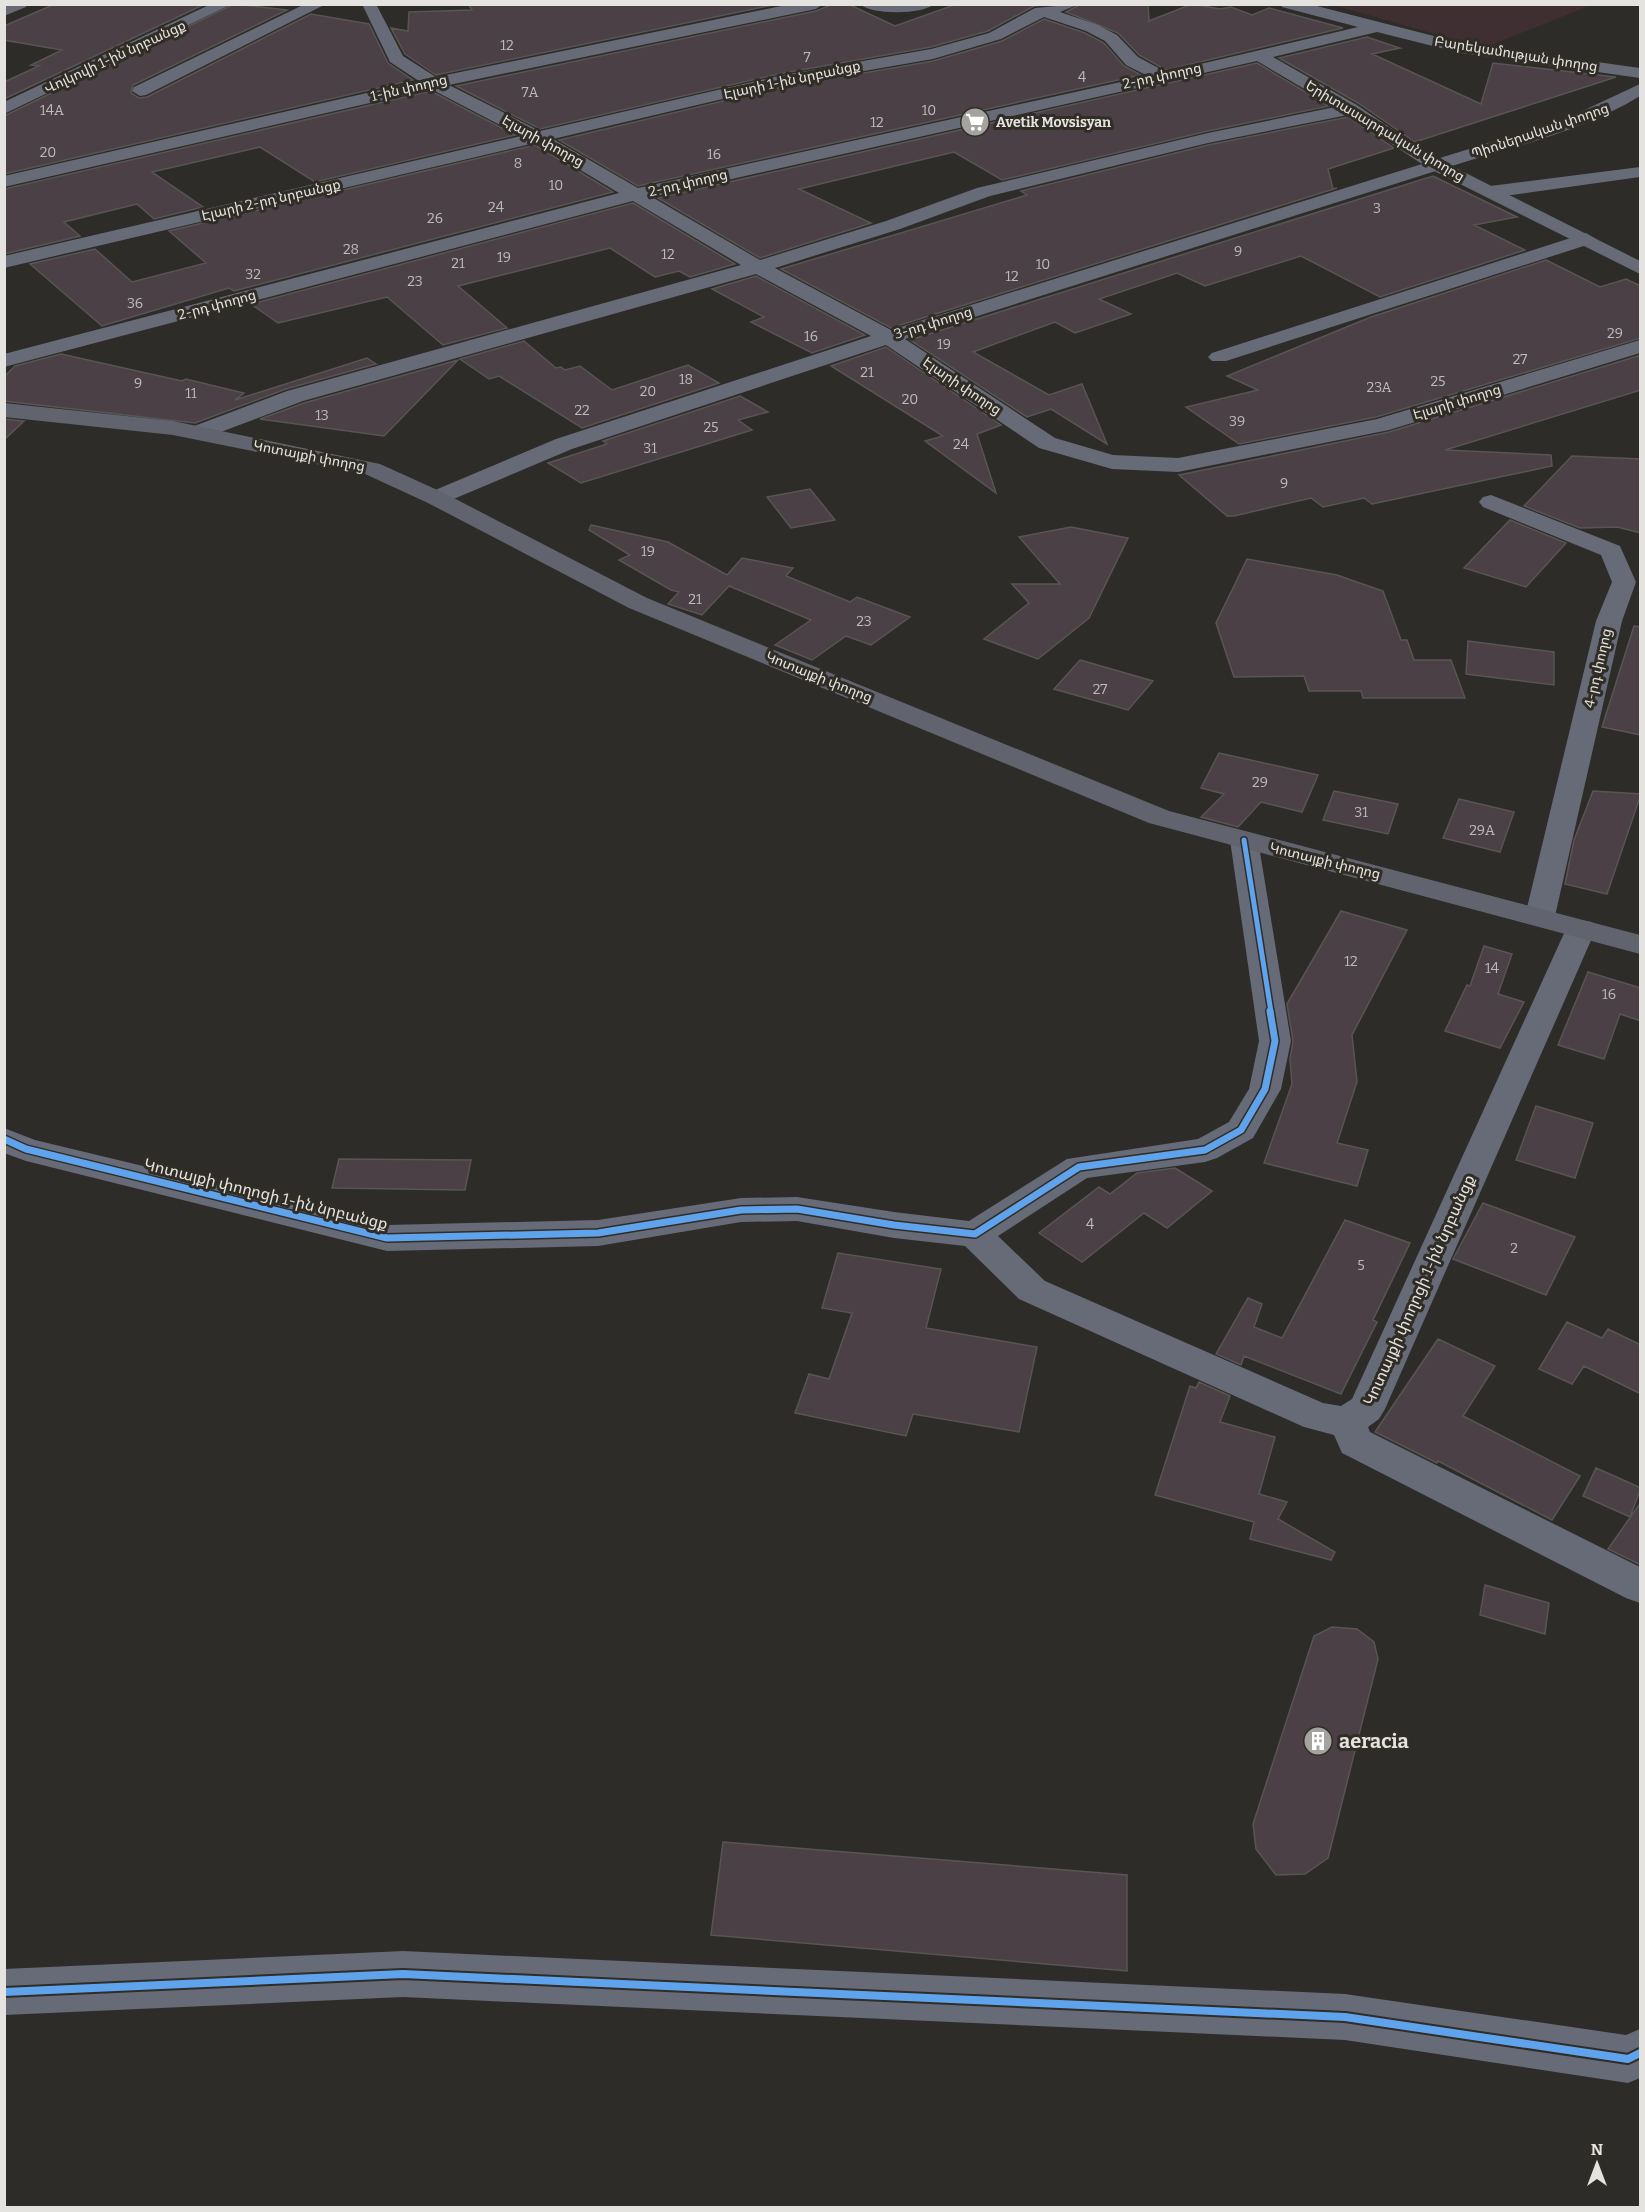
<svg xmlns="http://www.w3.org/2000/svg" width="1645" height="2212" viewBox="0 0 1645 2212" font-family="Bitter,'Noto Sans Armenian',serif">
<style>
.education{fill:#3f2f32}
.building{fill:#4a4046;stroke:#585554;stroke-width:1.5}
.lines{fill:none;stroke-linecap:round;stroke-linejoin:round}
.minor{fill:#676a77;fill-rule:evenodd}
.tertiary{fill:#676a77;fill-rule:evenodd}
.secondary{fill:#61636e;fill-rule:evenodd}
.primary{fill:#686a74;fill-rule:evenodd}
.cycleway-far2-casing{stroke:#302d26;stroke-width:8}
.cycleway-far1-casing{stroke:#302d26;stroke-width:10}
.cycleway-casing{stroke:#302d26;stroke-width:12}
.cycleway-far2{stroke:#60a3ed;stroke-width:5}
.cycleway-far1{stroke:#60a3ed;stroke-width:7}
.cycleway{stroke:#60a3ed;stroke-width:8}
.labels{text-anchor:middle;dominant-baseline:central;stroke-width:6;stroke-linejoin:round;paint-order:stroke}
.number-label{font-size:14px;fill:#bebab9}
.far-street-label{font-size:14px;fill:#e5e3df;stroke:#302d26}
.far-poi-label{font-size:14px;font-weight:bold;fill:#e5e3df;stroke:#302d26;text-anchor:start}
.street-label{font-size:16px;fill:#e5e3df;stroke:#302d26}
.near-poi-label{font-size:20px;font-weight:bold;fill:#e5e3df;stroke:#302d26;text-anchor:start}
</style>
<rect width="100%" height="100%" fill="#2e2c28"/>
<path class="education" d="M1333,5H1591L1484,48Z"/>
<path class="building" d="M55,4H205L4,99V82L39,66L31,65L62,50L4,40V26Z
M234,4L287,10L133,85L131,93L139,98L147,97L311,14L369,24L388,63L413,80L4,174V116Z
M468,4H777L436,75L405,54L391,28L408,31L409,12L472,10Z
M833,4H848L895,26L957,4H1049L1034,6L988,31L931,47L778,74L540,129L456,86L816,11Z
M1081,4H1148L1149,21L1192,4L1220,9L1231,7L1252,15L1269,8L1343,28L1166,70L1139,55L1118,33L1066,12Z
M1044,19L1085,33L1104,43L1124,66L1141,75L638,186L559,140L778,88L933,61L1002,41Z
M1367,37L1400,48L1372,54L1481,104L1493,63L1616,77L1415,142L1358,103L1279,58Z
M1257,63L1329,106L1208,131L1002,180L954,152L799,189L871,223L760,258L658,198Z
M431,91L515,135L315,182L260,147L152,172L203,207L154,219L137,204L64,222L80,236L4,254V189Z
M1348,117L1394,148L1328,169L1333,189L1337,188L891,328L781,269L1027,195L1021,191L1208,145Z
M535,145L613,192L234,291L229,288L102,326L30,264L95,249L132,282L206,263L169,231Z
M1433,176L1517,217L1474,225L1525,250L1380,297L1301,256L1205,286L1177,273L1099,299L1131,314L1075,333L1055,322L973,352L1049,395L1082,384L1107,444L1051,409L1027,417L910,340Z
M633,203L735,264L690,277L679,271L655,277L610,248L458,286L507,328L443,345L387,297L278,323L251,304Z
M1546,260L1600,287L1626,279L1641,286V338L1376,417L1239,444L1186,407L1258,390L1227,376L1371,317Z
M756,276L865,335L812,353L751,322L764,317L712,289Z
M524,341L556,368L561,367L565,370L580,366L612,390L688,365L719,383L582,428L499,376L489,379L460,359Z
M886,347L1001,425L977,434L996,493L925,441L943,436L831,366Z
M61,354L182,381L186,379L244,393L235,400L367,358L376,364L286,389L195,423L4,401V377L15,366Z
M1641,355V390L1445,450L1551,455L1552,466L1372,504L1364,498L1323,507L1311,498L1234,516H1227L1179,475L1389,432Z
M458,360L384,436L260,419L304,403Z
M740,396L768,412L738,420L752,430L581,483L548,463L607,444L603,441Z
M4,419L24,421L4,440Z
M1572,456L1641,459V533L1617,527L1580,528L1524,506Z
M810,489L835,520L791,528L767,497Z
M1510,520L1566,543L1526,587L1464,568Z
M591,525L668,542L727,575L742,558L793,568L786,576L850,602L857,597L910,617L871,645L846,636L812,660L775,645L811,620L729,586L702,615L668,604L679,592L671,590L619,560L630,555L589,530Z
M1071,527L1128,538L1089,618L1038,659L984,639L1029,603L1012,584H1060L1019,537Z
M1247,559L1337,575L1383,591L1401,640H1407L1414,660H1451L1465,698H1363L1361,691H1309L1304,676L1234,677L1216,623Z
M1634,626L1641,627V735L1602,727Z
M1468,641L1554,652V685L1466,674Z
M1080,660L1153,681L1128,710L1054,689Z
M1219,753L1318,775L1302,812L1261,802L1238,827L1201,817L1224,794L1201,788Z
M1334,791L1398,804L1388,834L1323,820Z
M1593,791L1641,794L1607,894L1565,884L1574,840Z
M1459,799L1514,812L1500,852L1443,838Z
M1341,911L1407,930L1352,1035L1357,1082L1337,1143L1368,1150L1357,1186L1264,1163L1292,1084L1290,1059L1293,1041L1287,1004Z
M1484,946L1512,954L1498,994L1524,1002L1500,1048L1445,1031L1467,985L1470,986Z
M1588,972L1641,988V1021L1620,1014L1604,1059L1558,1045Z
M1536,1106L1593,1123L1575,1178L1516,1160Z
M339,1159L471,1160L465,1190L332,1188Z
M1175,1168L1212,1191L1167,1228L1144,1213L1082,1262L1039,1233L1099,1187L1110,1194L1137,1173Z
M1483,1203L1575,1237L1546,1295L1453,1259Z
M1345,1220L1410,1243L1373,1320L1377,1322L1341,1394L1244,1356L1241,1365L1216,1354L1248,1298L1262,1304L1254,1327L1282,1338Z
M838,1253L941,1269L926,1328L1037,1347L1019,1432L913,1414L906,1436L795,1413L809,1374L829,1379L852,1313L822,1308Z
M1567,1322L1602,1338L1608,1329L1641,1345V1394L1584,1366L1572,1384L1539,1369Z
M1438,1339L1495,1366L1463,1416L1580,1476L1552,1520L1438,1461L1437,1463L1375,1432Z
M1199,1382L1230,1396L1220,1422L1275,1437L1259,1494L1287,1502L1278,1519L1335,1552L1331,1560L1250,1539L1254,1522L1155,1495L1190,1386L1196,1388Z
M1596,1468L1641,1488L1630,1517L1583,1496Z
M1641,1502V1565L1608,1549Z
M1485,1585L1549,1603L1545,1634L1480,1615Z
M1332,1627L1357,1629L1374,1642L1378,1659L1328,1858L1305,1874L1276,1875L1256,1849L1253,1824L1314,1636Z
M723,1842L1127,1875V1971L711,1935Z"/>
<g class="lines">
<path class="minor" d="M211,4H232L4,114V102Z
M305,4L324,5L146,95L140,96L132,91L134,87Z
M362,4H376L403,56L436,77L791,4H823L816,9L449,85L540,131L778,76L931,49L989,33L1035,8L1079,4L1060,12L1098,25L1117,35L1138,57L1166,72L1358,27L1282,7L1281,4H1309L1461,43L1640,68V78L1461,53L1377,32L1273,57L1357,105L1445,165L1442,169L905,339L1055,438L1113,455L1178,458L1377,419L1640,340V353L1389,430L1178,472L1112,469L1039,448L886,345L572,449L444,503H428L424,498L428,493L556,439L871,336L756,274L303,401L205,438H189L186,433L189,428L287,391L741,265L633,201L4,367V354L619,193L535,143L4,268V256L521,136L431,89L4,187V176L419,81L390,62ZM1044,17L1086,31L1105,41L1126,65L1148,76L638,188L553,139L778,86L933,59L1001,39ZM1257,61L1335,107L1208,133L977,188L886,221L760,260L652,197ZM1348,115L1422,164L891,330L775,268L900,229L990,196L1208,143Z
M860,4H934C923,15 870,15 860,4Z
M1640,167V177L1490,198L1481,192L1490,186Z
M1586,233L1596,239L1593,243L1226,361H1212L1208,357L1212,353Z
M1491,495L1620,546L1636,582L1622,621L1555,916L1551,923L1540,925L1529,923L1525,916L1596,621L1612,582L1601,555L1483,507L1479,502L1483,497Z
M1244,831L1254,834L1258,840L1291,1041L1281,1089L1253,1138L1217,1158L1205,1162L1087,1178L998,1236L1045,1281L1323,1403L1341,1406L1352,1399L1566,929L1570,922L1581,920L1592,922L1596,929L1385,1409L1379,1419L1368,1427L1370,1432L1640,1567V1603L1626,1598L1342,1453L1334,1435L1304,1427L1019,1299L965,1246L894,1238L797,1221L741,1222L598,1246L387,1251L26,1161L4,1153V1128L35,1140L387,1225L598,1220L741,1198L797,1197L894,1212L969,1221L1067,1159L1198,1139L1229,1122L1249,1089L1259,1041L1230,840L1234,834Z
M403,1951L1345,1994L1626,2035L1640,2029V2078L1628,2083L1345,2040L403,1997L4,2015V1969Z"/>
<path class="tertiary" d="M1640,84V96C1583,131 1516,146 1452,166L1640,261V274L1430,169L1427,165L1430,161L1563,120Z"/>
<path class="secondary" d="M4,403L173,421L380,464L444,493L647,598L1169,811L1640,935V954L1149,823L629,608L428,503L365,474L173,435L4,417Z"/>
<path class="primary" d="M27,4L26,7L4,16V5Z"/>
<g class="cycleway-far2-casing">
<path id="cycleway-far2" d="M1244,840L1271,1012"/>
</g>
<g class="cycleway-far1-casing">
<path id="cycleway-far1" d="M4,1139L26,1149L387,1238L598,1233L741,1210L797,1209L894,1225L975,1234L1079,1167L1205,1150L1241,1130L1265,1089L1275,1041L1270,1011"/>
</g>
<g class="cycleway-casing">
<path id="cycleway" d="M4,1992L403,1974L1345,2017L1628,2059L1640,2053"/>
</g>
<use href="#cycleway-far2" class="cycleway-far2"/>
<use href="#cycleway-far1" class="cycleway-far1"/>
<use href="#cycleway" class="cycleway"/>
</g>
<defs>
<g id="supermarket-disc" transform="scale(1.5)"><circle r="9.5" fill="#a5a39f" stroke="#302d26"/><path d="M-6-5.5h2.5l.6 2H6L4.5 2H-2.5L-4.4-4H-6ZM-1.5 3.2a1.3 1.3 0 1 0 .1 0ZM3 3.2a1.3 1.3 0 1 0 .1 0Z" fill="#fff"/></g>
<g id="building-disc" transform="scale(1.5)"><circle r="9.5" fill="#a5a39f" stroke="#302d26"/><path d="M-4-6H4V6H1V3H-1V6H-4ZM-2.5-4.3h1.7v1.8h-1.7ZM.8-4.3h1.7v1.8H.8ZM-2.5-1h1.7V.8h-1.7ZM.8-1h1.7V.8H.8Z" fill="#fff"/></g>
</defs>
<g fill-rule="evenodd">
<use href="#supermarket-disc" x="975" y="122"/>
<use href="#building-disc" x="1318" y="1741"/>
</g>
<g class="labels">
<g class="number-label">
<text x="507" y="45">12</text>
<text x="807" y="57">7</text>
<text x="1082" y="77">4</text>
<text x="530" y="92">7A</text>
<text x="52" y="110">14А</text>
<text x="929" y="110">10</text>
<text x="877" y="122">12</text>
<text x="48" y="152">20</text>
<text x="714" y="154">16</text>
<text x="518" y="163">8</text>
<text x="556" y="185">10</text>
<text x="496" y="207">24</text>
<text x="1377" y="208">3</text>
<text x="435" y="218">26</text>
<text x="351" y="249">28</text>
<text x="1238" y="251">9</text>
<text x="668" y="254">12</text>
<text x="504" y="257">19</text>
<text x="458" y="263">21</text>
<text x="1043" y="264">10</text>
<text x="253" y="274">32</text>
<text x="1012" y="276">12</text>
<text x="415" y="281">23</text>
<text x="135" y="303">36</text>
<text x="1615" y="333">29</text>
<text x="811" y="336">16</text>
<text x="944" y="344">19</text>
<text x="1520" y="359">27</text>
<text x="867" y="372">21</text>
<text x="686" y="379">18</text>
<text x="1438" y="381">25</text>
<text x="138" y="383">9</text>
<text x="1379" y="387">23А</text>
<text x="648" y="391">20</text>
<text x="191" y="393">11</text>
<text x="910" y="399">20</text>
<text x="582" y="410">22</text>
<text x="322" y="415">13</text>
<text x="1237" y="421">39</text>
<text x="711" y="427">25</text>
<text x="961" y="444">24</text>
<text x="650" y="448">31</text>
<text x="1284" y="483">9</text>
<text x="648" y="551">19</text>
<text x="695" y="599">21</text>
<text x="864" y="621">23</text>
<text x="1100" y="689">27</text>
<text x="1260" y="782">29</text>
<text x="1361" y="812">31</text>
<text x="1482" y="830">29А</text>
<text x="1351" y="961">12</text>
<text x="1492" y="968">14</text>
<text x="1609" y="994">16</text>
<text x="1090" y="1224">4</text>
<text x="1514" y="1248">2</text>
<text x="1361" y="1265">5</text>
</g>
<g class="far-street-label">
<text transform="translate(1516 54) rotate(9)">Բարեկամության փողոց</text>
<text transform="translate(115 57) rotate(-25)">Վոլկովի 1-ին նրբանցք</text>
<text transform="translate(1162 76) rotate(-12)">2-րդ փողոց</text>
<text transform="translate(792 80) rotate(-12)">Էլարի 1-ին նրբանցք</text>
<text transform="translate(409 88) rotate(-13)">1-ին փողոց</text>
<text transform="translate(1385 131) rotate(31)">Երիտասարդական փողոց</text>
<text transform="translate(1540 131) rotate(-19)">Պիոներական փողոց</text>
<text transform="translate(543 141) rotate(29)">Էլարի փողոց</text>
<text transform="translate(688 183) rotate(-13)">2-րդ փողոց</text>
<text transform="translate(271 200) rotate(-13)">Էլարի 2-րդ նրբանցք</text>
<text transform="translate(217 305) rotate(-15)">2-րդ փողոց</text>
<text transform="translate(933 323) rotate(-17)">3-րդ փողոց</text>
<text transform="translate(962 386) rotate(34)">Էլարի փողոց</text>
<text transform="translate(1457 402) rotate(-17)">Էլարի փողոց</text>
<text transform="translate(309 456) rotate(11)">Կոտայքի փողոց</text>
<text transform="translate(1598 668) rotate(-77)">4-րդ փողոց</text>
<text transform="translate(819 677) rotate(22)">Կոտայքի փողոց</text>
<text transform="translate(1325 861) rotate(14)">Կոտայքի փողոց</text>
</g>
<g class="far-poi-label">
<text x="996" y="122">Avetik Movsisyan</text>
</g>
<g class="street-label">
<text transform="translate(266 1194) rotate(14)">Կոտայքի փողոցի 1-ին նրբանցք</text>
<text transform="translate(1419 1290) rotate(-66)">Կոտայքի փողոցի 1-ին նրբանցք</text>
</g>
<g class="near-poi-label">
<text x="1339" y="1741">aeracia</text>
</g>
</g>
<rect width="1645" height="2212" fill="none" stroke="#e5e3df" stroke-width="12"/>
<g transform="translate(1597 2164)" stroke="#302d26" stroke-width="4.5" paint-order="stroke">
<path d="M0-4.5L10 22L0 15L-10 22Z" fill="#e5e3df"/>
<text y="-9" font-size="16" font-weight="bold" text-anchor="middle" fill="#e5e3df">N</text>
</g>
</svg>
